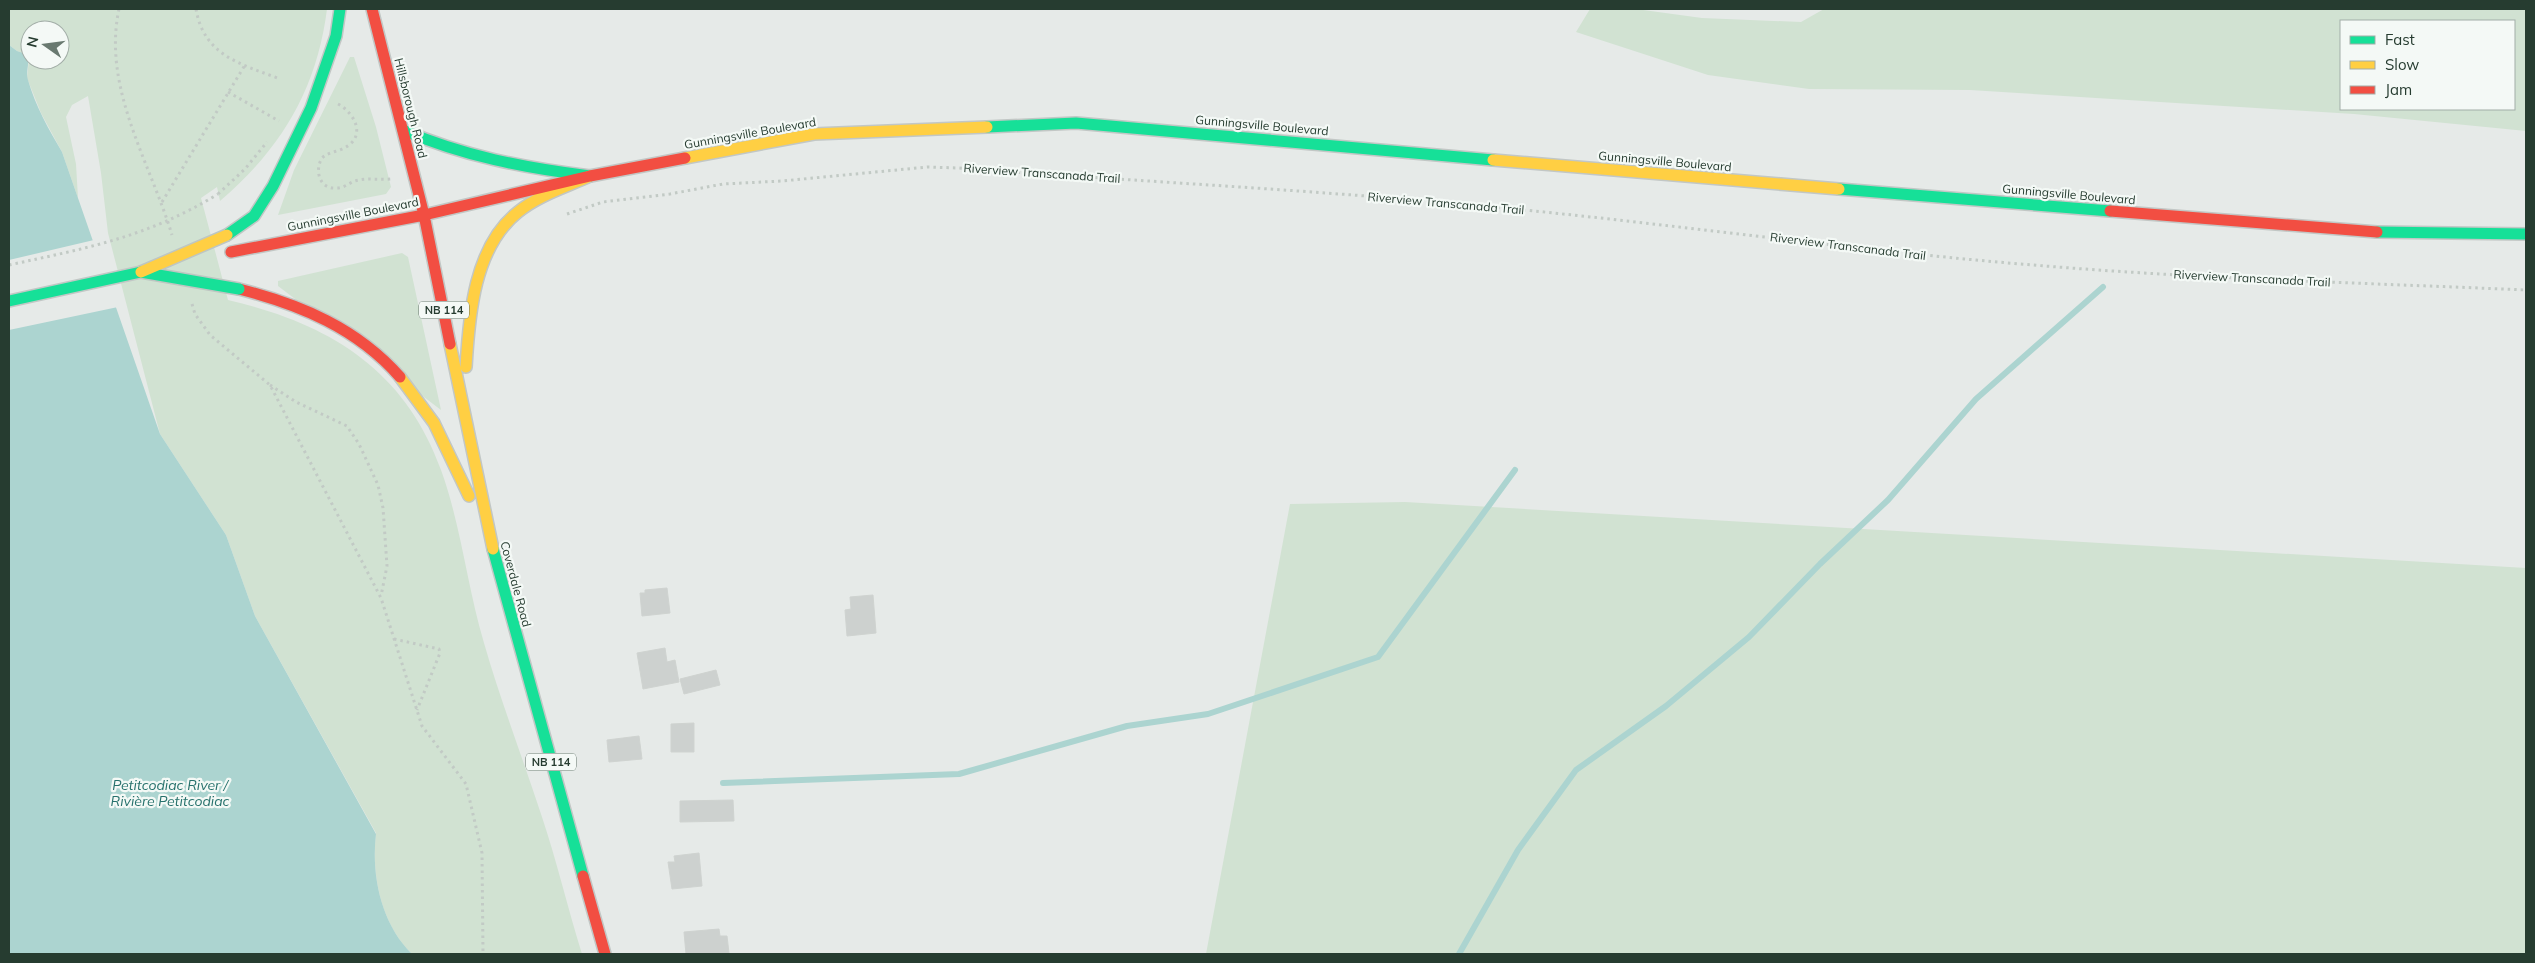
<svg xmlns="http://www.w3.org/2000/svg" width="2535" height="963" viewBox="0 0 2535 963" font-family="Mulish,sans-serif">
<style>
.green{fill:#d1e2d2;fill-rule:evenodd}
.water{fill:#acd4d0}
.pier{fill:#e6eae8}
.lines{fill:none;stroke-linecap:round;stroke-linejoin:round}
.stream{stroke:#acd4d0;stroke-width:6}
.building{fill:#cdd1cf;stroke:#cfd3d0}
.fast-casing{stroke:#c2c7c5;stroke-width:14}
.slow-casing{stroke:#c2c7c5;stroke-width:14}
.jam-casing{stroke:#c2c7c5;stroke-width:14}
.path{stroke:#c2cac5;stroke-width:3;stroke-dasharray:2.5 4;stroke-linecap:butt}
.fast{stroke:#16e098;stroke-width:11}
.slow{stroke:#ffcf43;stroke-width:11}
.jam{stroke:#f24e42;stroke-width:11}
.fast-bridge-casing{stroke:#bec6c2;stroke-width:14;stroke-linecap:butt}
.slow-bridge-casing{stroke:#bec6c2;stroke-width:14;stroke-linecap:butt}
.path-bridge{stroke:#c2cac5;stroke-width:3;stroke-dasharray:2.5 4;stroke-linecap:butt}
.fast-bridge{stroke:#16e098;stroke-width:11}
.slow-bridge{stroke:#ffcf43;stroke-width:11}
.labels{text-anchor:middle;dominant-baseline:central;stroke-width:4.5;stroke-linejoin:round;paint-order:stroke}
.shield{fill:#f4f9f6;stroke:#64756b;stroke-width:1}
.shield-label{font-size:11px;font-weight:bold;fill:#263c30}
.street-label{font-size:12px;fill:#263c30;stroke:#f4f9f6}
.water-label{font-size:14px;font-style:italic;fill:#26716c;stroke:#f4f9f6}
</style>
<rect width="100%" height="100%" fill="#e6eae8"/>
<path class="green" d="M9,9H327C317,89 281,149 220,201L217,187L201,198L228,300C328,323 405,369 441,470C461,525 467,586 484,643C501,702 523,759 542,817C557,862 568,909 582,954H412C381,924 371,875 376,833L255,616L226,535L160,434L108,233L101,173L88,96L72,105L66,117L76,164L78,198L62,152L41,113L27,78L29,59L26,54L17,51L9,45ZM30,30H60V60H30Z
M1590,9H1636L1702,18L1801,22L1824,9H2526V131L2354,114L1970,90L1809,89L1708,75L1576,32ZM2341,21H2514V109H2341Z
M350,57H354L376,127L391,187L386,194L278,215L294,170Z
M402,253L408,257L441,410L278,286V281Z
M1405,502L2526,568V954H1206L1290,504Z"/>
<path class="water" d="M9,45L17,51L26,54C31,63 25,71 28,80C35,105 49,130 62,152L160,434L226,535L255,616L376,834C371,875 381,924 412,954H9Z"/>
<path class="pier" d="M94,240L118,307L9,330V260Z"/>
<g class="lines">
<path class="stream" d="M723,783L959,774L1127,726L1208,714L1378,657L1515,470
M1459,954L1518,850L1576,770L1666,706L1749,637L1820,564L1888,500L1976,399L2103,287"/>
</g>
<path class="building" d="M667,588L670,613L642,616L640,593H645V590Z
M873,595L876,633L847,636L845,610L851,609L850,597Z
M665,648L667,662L675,660L679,682L643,689L637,653Z
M716,670L720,685L684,694L680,679Z
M694,723V752H671V724Z
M639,736L642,759L609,762L607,740Z
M733,800L734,821L680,822V801Z
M699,853L702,886L672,889L668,862H675L674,856Z
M719,929L720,936H727L729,953L686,954L684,932Z"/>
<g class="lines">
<g class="fast-casing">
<path id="fast" d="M987,127L1076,123L1493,160
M403,130C463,156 525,168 590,176
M1839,189L2110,211
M2377,232L2526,234
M227,235L254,216L273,186L311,108L336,36L340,9
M9,301L141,272
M493,549L583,876"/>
</g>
<g class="slow-casing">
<path id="slow" d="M685,158L814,134L987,127
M1493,160L1839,189
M450,344L493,549
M466,367C469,315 474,247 518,212C539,195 566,187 590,176
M400,377L434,423L469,496"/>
</g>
<g class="jam-casing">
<path id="jam" d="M372,9L424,215L450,344
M2110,211L2377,232
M424,215L590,176L685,158
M231,252L424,215
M239,289C301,305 357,328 400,377
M583,876L605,954"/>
</g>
<path class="path" d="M119,9C102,88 150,162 172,235
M196,9C204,56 241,64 280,79
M228,92L279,121
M338,104C355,113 367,137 344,148C337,152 328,152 322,158C314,171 320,190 337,188C345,188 351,181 359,180C369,178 380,180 391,179
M218,194L245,169L267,142
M162,202L245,65
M567,214L603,202L670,194L723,184L782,181L927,167L959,168C1130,181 1301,189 1471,205C1663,222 1853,251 2045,266C2205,279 2366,283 2526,290
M192,304L195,314L210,335L270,385L381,598L422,726L466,784L482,853L483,954
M270,385L296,402L347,426L359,444L378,485L383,508L387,566L381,596
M394,639L439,649L440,653L417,710"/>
<use href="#fast" class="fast"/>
<use href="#slow" class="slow"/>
<use href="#jam" class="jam"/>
<g class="fast-bridge-casing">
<path id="fast-bridge" d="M141,272L239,289"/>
</g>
<g class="slow-bridge-casing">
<path id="slow-bridge" d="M141,272L227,235"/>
</g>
<path class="path-bridge" d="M9,265C87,248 148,237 218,194"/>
<use href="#fast-bridge" class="fast-bridge"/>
<use href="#slow-bridge" class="slow-bridge"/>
</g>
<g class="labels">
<g class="shield">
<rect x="419" y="301.5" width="50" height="17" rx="4"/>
<rect x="526" y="753.5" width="50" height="17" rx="4"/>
</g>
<g class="shield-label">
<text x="444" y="310">NB 114</text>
<text x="551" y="762">NB 114</text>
</g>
<g class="street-label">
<text transform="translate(411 108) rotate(76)">Hillsborough Road</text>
<text transform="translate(1262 125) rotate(5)">Gunningsville Boulevard</text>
<text transform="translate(750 133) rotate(-10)">Gunningsville Boulevard</text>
<text transform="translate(1665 161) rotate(5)">Gunningsville Boulevard</text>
<text transform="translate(1042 173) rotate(4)">Riverview Transcanada Trail</text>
<text transform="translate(2069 194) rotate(5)">Gunningsville Boulevard</text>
<text transform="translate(1446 203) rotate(5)">Riverview Transcanada Trail</text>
<text transform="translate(353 214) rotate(-11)">Gunningsville Boulevard</text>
<text transform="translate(1848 246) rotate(7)">Riverview Transcanada Trail</text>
<text transform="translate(2252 278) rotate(3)">Riverview Transcanada Trail</text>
<text transform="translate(516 584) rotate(75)">Coverdale Road</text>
</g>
<g class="water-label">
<text x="170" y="785">Petitcodiac River /<tspan x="170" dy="16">Rivière Petitcodiac</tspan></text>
</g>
</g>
<rect width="2535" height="963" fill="none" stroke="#263c30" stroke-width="20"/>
<rect x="2340" y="20" width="175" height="90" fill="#f4f9f6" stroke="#a2ada7"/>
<rect x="2350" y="36" width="25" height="8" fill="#16e098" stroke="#a2ada7"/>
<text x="2385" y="45" font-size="15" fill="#263c30">Fast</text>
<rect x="2350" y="61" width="25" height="8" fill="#ffcf43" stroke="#a2ada7"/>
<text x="2385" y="70" font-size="15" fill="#263c30">Slow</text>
<rect x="2350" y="86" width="25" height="8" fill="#f24e42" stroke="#a2ada7"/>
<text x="2385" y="95" font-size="15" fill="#263c30">Jam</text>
<g transform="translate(45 45) rotate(284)"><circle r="24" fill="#f4f9f6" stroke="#a2ada7"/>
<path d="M0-4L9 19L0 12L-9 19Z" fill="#697970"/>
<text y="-8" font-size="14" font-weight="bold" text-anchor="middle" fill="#263c30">N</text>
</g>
</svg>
